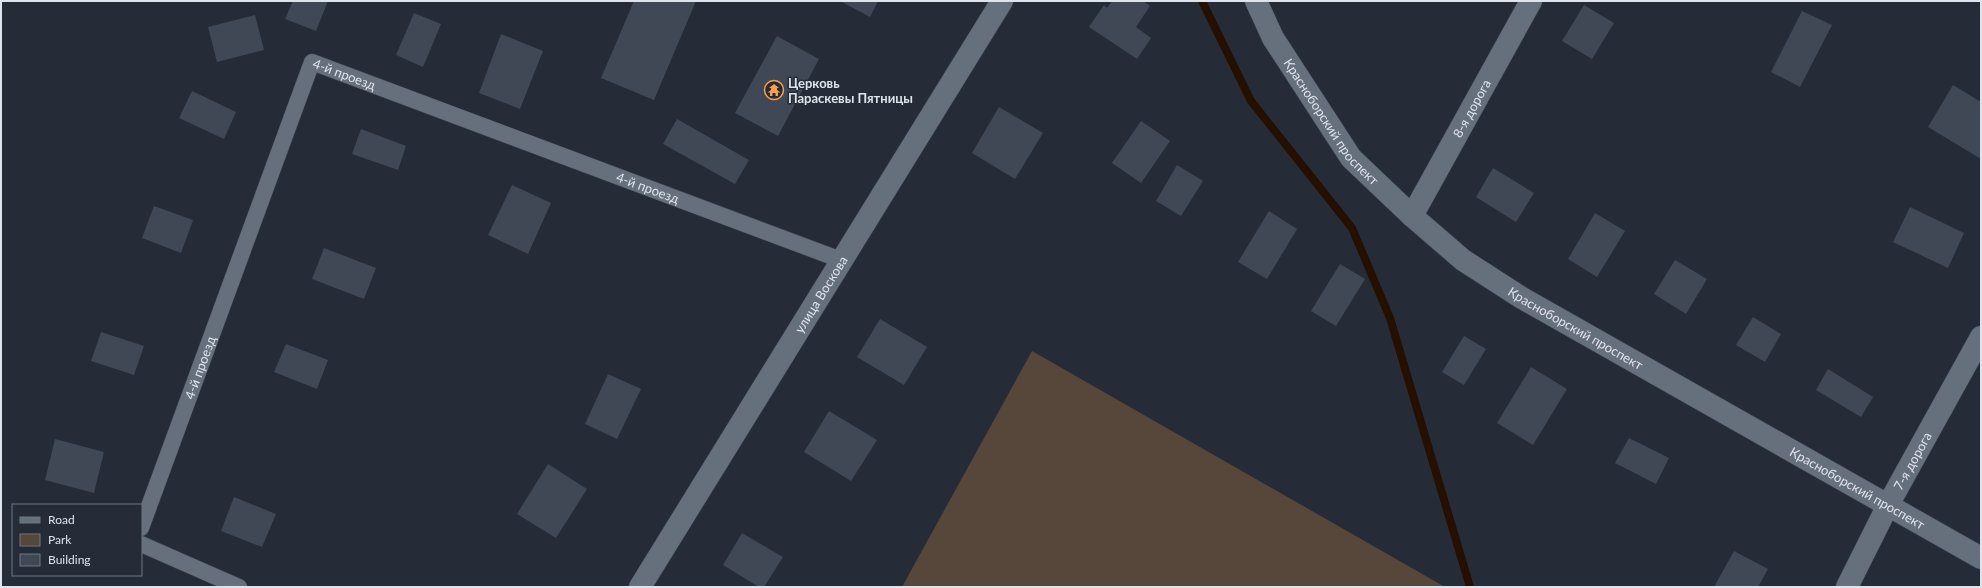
<svg xmlns="http://www.w3.org/2000/svg" width="1982" height="588" viewBox="0 0 1982 588" font-family="Lato,sans-serif">
<style>
.green{fill:#57473b}
.lines{fill:none;stroke-linecap:round;stroke-linejoin:round}
.stream{stroke:#251000;stroke-width:8}
.building{fill:#3f4854}
.service-casing{stroke:#404750;stroke-width:17}
.minor-casing{stroke:#404750;stroke-width:23}
.service{stroke:#666f7c;stroke-width:16}
.minor{stroke:#666f7c;stroke-width:22}
.labels{text-anchor:middle;dominant-baseline:central;stroke-width:3;stroke-linejoin:round;paint-order:stroke}
.street-label{font-size:13px;fill:#dfe4ec;stroke:#252c38}
.poi-label{font-size:13px;font-weight:bold;fill:#dfe4ec;stroke:#252c38;text-anchor:start}
</style>
<rect width="100%" height="100%" fill="#252c38"/>
<path class="green" d="M1032,351L1445,587H902Z"/>
<g class="lines">
<path class="stream" d="M1202,1L1251,101L1352,228L1390,318L1470,587"/>
</g>
<path class="building" d="M293,1H328L316,31L285,19Z
M634,1H696L654,100L601,78Z
M840,1H878L870,17Z
M1112,1H1143L1150,6L1136,27L1151,38L1137,59L1089,27L1104,5L1107,8Z
M1584,5L1614,23L1592,59L1562,41Z
M1802,11L1832,25L1800,87L1771,72Z
M414,13L441,24L423,67L396,55Z
M255,15L264,50L217,62L208,27Z
M501,34L543,51L520,109L479,93Z
M777,36L819,59L778,136L735,113Z
M1953,85L1981,102V159L1928,127Z
M192,91L236,112L224,139L179,118Z
M999,107L1043,133L1015,179L972,153Z
M677,119L749,160L735,184L663,144Z
M1141,121L1170,141L1141,183L1112,163Z
M361,129L406,146L398,170L352,154Z
M1177,165L1203,181L1181,216L1156,201Z
M1493,168L1534,193L1516,222L1476,197Z
M512,185L551,203L528,254L488,235Z
M154,206L193,220L181,253L142,238Z
M1910,207L1964,233L1948,268L1893,242Z
M1269,211L1297,229L1267,279L1238,262Z
M1595,213L1625,231L1597,277L1568,259Z
M324,248L376,268L364,299L312,279Z
M1675,260L1707,279L1686,314L1654,294Z
M1340,264L1365,279L1336,326L1311,311Z
M1753,317L1781,334L1765,362L1736,345Z
M880,319L927,347L904,385L857,357Z
M101,332L144,346L134,375L91,361Z
M1464,336L1486,349L1464,385L1442,372Z
M286,344L328,360L317,389L274,372Z
M1531,367L1567,389L1533,445L1497,423Z
M1828,369L1873,397L1861,417L1816,390Z
M608,374L641,389L617,439L585,424Z
M829,411L877,440L851,481L804,452Z
M1629,438L1669,458L1656,484L1615,463Z
M55,439L104,452L94,493L45,480Z
M548,464L587,489L556,538L517,514Z
M234,497L276,514L262,547L221,531Z
M742,533L783,557L764,587H759L723,565Z
M1734,551L1768,569L1758,587H1714Z"/>
<g class="lines">
<g class="service-casing">
<g id="service">
<path id="s1" d="M141,528L312,62L841,260"/>
<path d="M141,544L239,587"/>
</g>
</g>
<g class="minor-casing">
<g id="minor">
<path id="s2" d="M1256,1L1273,38L1351,158L1412,216L1463,260L1522,298L1981,558"/>
<path id="s3" d="M1412,216L1531,1"/>
<path id="s4" d="M640,587L1002,1"/>
<path id="s5" d="M1847,587L1888,505L1981,337"/>
</g>
</g>
<use href="#service" class="service"/>
<use href="#minor" class="minor"/>
</g>
<defs>
<g id="temple-ring" transform="scale(1)"><circle r="9.5" fill="#252c38" stroke="#f9a04d" stroke-width="1.5"/><path d="M0-6L5-2H3V0L6.5 2.5H4V6H1.5V3h-3V6H-4V2.5H-6.5L-3 0V-2H-5Z" fill="#f9a04d"/></g>
</defs>
<g fill-rule="evenodd">
<use href="#temple-ring" x="774" y="90"/>
</g>
<g class="labels">
<g class="street-label">
<text stroke="none"><textPath href="#s1" startOffset="531">4-й проезд</textPath></text>
<text stroke="none"><textPath href="#s3" startOffset="123">8-я дорога</textPath></text>
<text stroke="none"><textPath href="#s2" startOffset="143">Красноборский проспект</textPath></text>
<text stroke="none"><textPath href="#s1" startOffset="855">4-й проезд</textPath></text>
<text stroke="none"><textPath href="#s4" startOffset="344">улица Воскова</textPath></text>
<text stroke="none"><textPath href="#s2" startOffset="467">Красноборский проспект</textPath></text>
<text stroke="none"><textPath href="#s1" startOffset="171">4-й проезд</textPath></text>
<text stroke="none"><textPath href="#s5" startOffset="142">7-я дорога</textPath></text>
<text stroke="none"><textPath href="#s2" startOffset="791">Красноборский проспект</textPath></text>
</g>
<g class="poi-label">
<text x="788" y="83">Церковь<tspan x="788" dy="15">Параскевы Пятницы</tspan></text>
</g>
</g>
<rect width="1982" height="588" fill="none" stroke="#dfe4ec" stroke-width="4"/>
<rect x="12" y="504" width="130" height="72" fill="#252c38" stroke="#6f7680"/>
<rect x="20" y="517" width="20" height="6" fill="#666f7c" stroke="#6f7680"/>
<text x="48" y="524" font-size="12" fill="#dfe4ec">Road</text>
<rect x="20" y="534" width="20" height="12" fill="#57473b" stroke="#6f7680"/>
<text x="48" y="544" font-size="12" fill="#dfe4ec">Park</text>
<rect x="20" y="554" width="20" height="12" fill="#3f4854" stroke="#6f7680"/>
<text x="48" y="564" font-size="12" fill="#dfe4ec">Building</text>
</svg>
